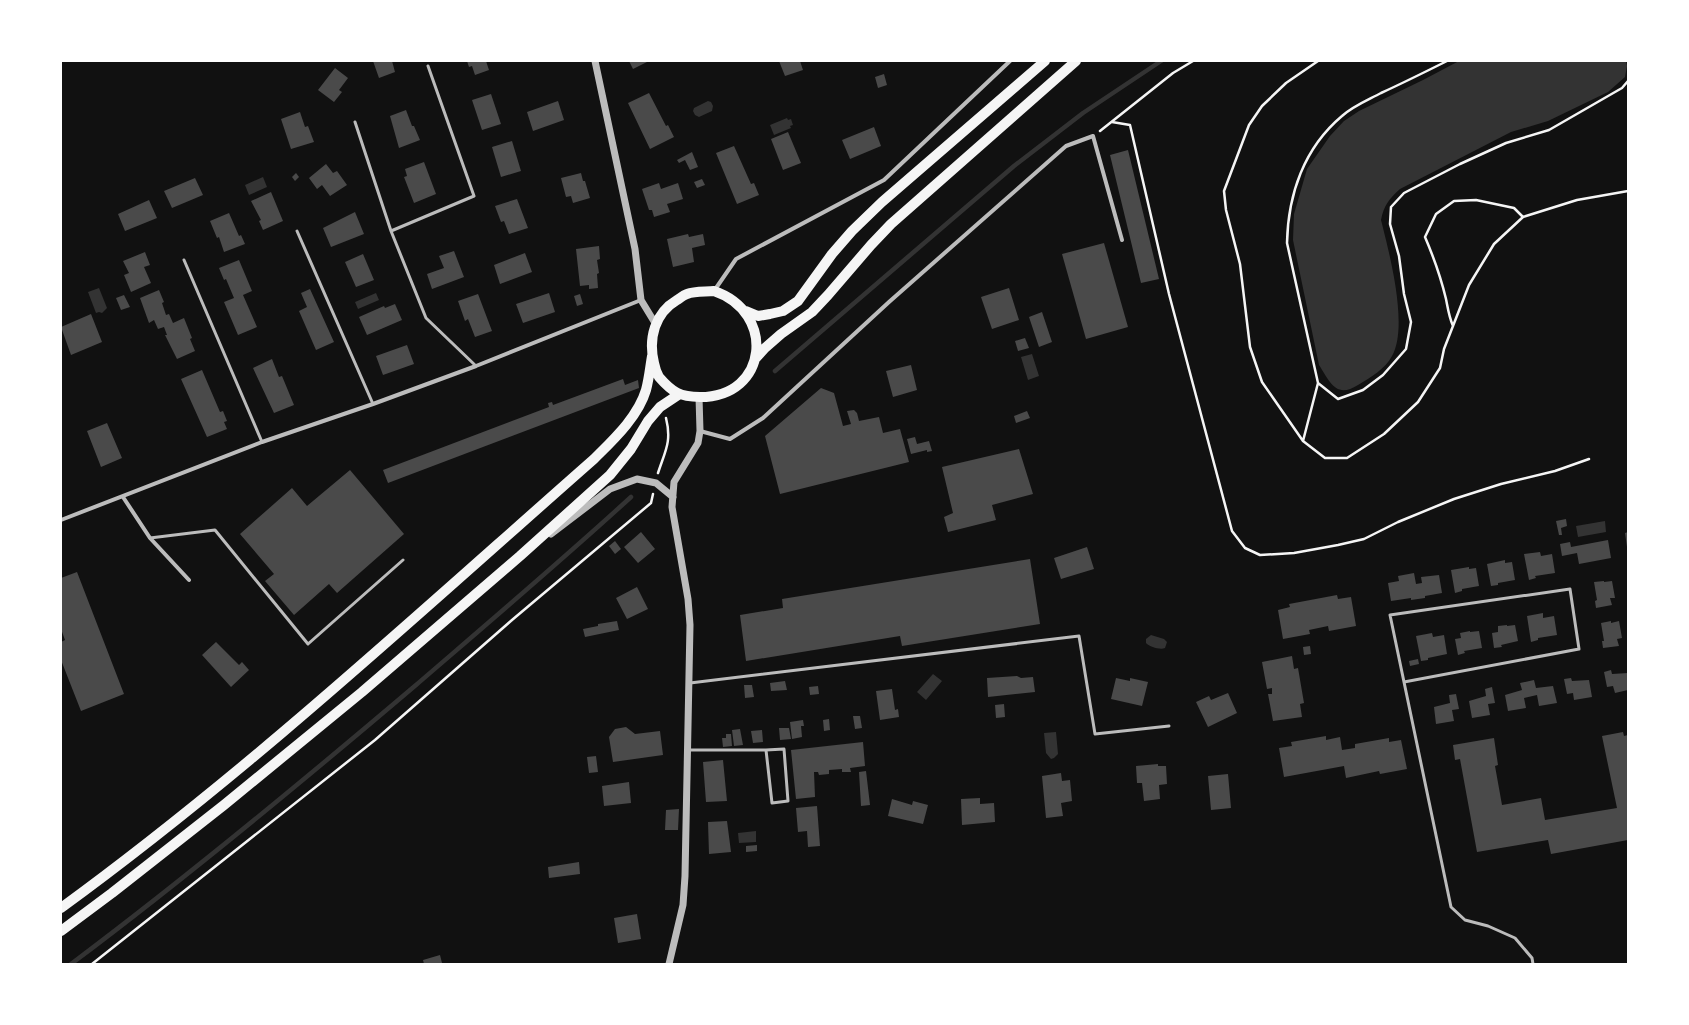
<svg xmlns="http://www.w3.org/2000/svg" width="1689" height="1025" viewBox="0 0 1689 1025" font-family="'Golos Text',sans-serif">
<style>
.water{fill:#333}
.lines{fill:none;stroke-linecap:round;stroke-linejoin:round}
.stream{stroke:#333;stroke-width:4.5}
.building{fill:#4a4a4a}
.path{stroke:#f5f5f5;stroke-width:2.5}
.service{stroke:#bcbcbc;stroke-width:3}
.minor{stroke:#bcbcbc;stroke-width:4}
.tertiary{stroke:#bcbcbc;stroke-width:7}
.primary{stroke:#f5f5f5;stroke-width:10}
</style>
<rect width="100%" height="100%" fill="#111"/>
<path class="water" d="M1459,61H1626L1627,66L1625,77L1608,92L1548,121L1511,132L1400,189C1389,199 1384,205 1381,220C1389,252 1409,326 1392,356C1385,369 1371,377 1358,385C1336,399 1330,382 1319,365L1293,240L1294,214L1307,169L1330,136L1344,121L1359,111L1423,80Z
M708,101L711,102L713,106L712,111L699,117L695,115L693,111L694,108Z
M787,118L788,120L791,119L793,125L790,126L791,128L774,135L770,125Z
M263,177L267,187L249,195L245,185Z
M99,288L107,308L102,313L99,312L96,313L88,292Z
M376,293L379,300L358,309L355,302Z
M1032,354L1039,376L1028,380L1021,357Z
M1605,521L1606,532L1578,537L1576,526Z
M1151,635L1164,639L1167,642L1165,648C1160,650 1150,647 1146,643V639Z
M933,674L942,681L926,700L917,692Z
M1056,732L1058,754L1054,758L1051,759L1046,753L1044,733Z
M756,831V842L739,843L738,833Z"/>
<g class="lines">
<path class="stream" d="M775,371L1014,166L1083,113L1161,61
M71,964C190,875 303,781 416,685C488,623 561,561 631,497"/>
</g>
<path class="building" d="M373,61H392L395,72L379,78Z
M467,61H486L489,70L475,75L472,66L469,67Z
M629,61H649L633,69Z
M779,61H800L803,70L785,76Z
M335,68L348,78L339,90L342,92L334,102L318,90Z
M884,74L887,85L878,88L875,77Z
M649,93L666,126L668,125L674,137L650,149L628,103Z
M491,94L501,124L482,130L472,100Z
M558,101L564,120L533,131L527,112Z
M406,110L412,126H414L420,140L399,148L390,116Z
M300,112L305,127L308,126L314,142L291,149L281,119Z
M874,127L881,146L850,159L842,140Z
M788,132L801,163L783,170L771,139Z
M512,141L521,171L501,177L492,147Z
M734,146L751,184L754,183L759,195L737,204L716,153Z
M1128,150L1159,279L1141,283L1110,155Z
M692,152L698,167L690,170L685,160L679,163L677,160Z
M424,162L436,194L414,203L404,177L407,176L405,169Z
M326,164L333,173L337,171L347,185L330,196L322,185L317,189L309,178Z
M296,173L299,177L295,181L292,177Z
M581,173L583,181H585L590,198L573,203L571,196L566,197L561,178Z
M195,178L203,195L172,208L164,191Z
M702,179L705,185L697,188L694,182Z
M659,183L661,189L678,183L683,199L667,204L670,212L654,217L652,210H649L642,189Z
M271,192L283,221L263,230L259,221L261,220L251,201Z
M517,199L528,228L509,234L504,221L501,222L495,206Z
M149,200L157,218L125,231L118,214Z
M355,212L364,234L331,247L323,228Z
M229,213L239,236L241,235L245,244L224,252L219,237L217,238L210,221Z
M688,234L689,237L703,234L705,245L692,248L694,262L673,267L667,239Z
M1104,243L1128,327L1086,339L1062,254Z
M599,246L600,259L597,260L599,273L597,274L598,288L589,289V285L580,286L576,249Z
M454,251L464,277L432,289L427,274L444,268L439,256Z
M145,252L150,265L144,267L151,283L131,292L124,275L129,273L123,261Z
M525,253L532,272L500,284L494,265Z
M363,254L374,280L356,287L345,262Z
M239,260L252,291L243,295L257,327L238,335L224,302L234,298L226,279L224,280L219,268Z
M1009,288L1019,320L992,329L981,297Z
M310,289L334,342L316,350L299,311L307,307L301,293Z
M159,290L164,302L162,303L166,315L169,314L173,323L184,318L192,338L190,339L195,351L177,359L165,335H167L164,327L158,329L154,320L149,323L140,298Z
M549,293L555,312L523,323L516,304Z
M478,294L492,331L475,337L468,319L465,321L458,301Z
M580,294L583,304L577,306L574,296Z
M124,295L130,307L121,310L116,298Z
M395,304L402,320L367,335L359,317L384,306L385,308Z
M1042,312L1052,342L1039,347L1029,317Z
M91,314L102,342L71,355L61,327Z
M1025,338L1029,348L1018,351L1015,341Z
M407,345L414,364L383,375L376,356Z
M272,359L279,377L282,376L294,405L274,413L253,368Z
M911,365L917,390L893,397L886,371Z
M202,370L220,412L223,411L227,421L224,422L227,429L207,437L181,379Z
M623,379L625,385L638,380L639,388L388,483L383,470L549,407L548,403L552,402L553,405Z
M821,388L834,393L843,426L851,424L847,411L854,410L857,413L859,421L879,417L883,433L900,429L909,462L780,494L765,436Z
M1027,411L1030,418L1016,423L1014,416Z
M107,423L122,458L101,467L87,431Z
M915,437L917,444L929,441L932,451L927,452V450L911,454L907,439Z
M1019,449L1033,494L992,505L996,520L948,532L944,517L953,513L942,467Z
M350,470L404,534L337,593L329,584L294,615L265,581L274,574L240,534L292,488L307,506Z
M1566,519L1567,526L1561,528L1562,535H1559L1556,521Z
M641,532L655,549L638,563L624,547Z
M1628,532V547H1627L1625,533Z
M1608,540L1611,558L1579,564L1577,553L1562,556L1560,544L1570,542L1571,547Z
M615,541L621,549L615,554L609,546Z
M1087,547L1094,569L1061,579L1054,558Z
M1540,552L1541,556L1552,554L1555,573L1535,576L1536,578L1529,580L1524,554Z
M1030,559L1040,624L902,646L900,636L746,661L740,615L783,608L782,599Z
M1505,560V563L1512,562L1515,580L1498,583V585L1491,586L1487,564Z
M1469,567V569L1476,568L1479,586L1462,589V591L1455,593L1451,570Z
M77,572L124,694L81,711L61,660V642L65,640L61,629V578Z
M1414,573L1416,584L1422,583L1421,577L1439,575L1442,593L1425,596V598L1411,600V598L1391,601L1388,583L1399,581L1398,576Z
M1604,581V582L1612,581L1615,598H1610L1612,605L1596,608L1595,601L1597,600L1594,582Z
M637,587L648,609L627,619L616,598Z
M1337,595L1338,599L1351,597L1356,626L1329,631L1328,626L1309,630L1310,634L1283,639L1278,610L1290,607L1289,604Z
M1543,613V618L1554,616L1557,635L1538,638V640L1531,642L1527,616Z
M617,621L619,630L585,637L583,629L598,626V624Z
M1611,621V623L1619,621L1622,638L1617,639L1619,646L1603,648L1602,641H1604L1601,623Z
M1507,625V626L1515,625L1518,641L1501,645L1502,647L1494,648L1492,633L1498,632V626Z
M1470,631V632L1479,631L1482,648L1464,651L1465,653L1458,655L1455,639L1461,638L1460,633Z
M1432,633L1433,637L1444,635L1447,654L1428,658V660L1421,661L1416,636Z
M216,642L239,665L242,662L249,670L231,687L202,655Z
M1310,646L1311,654L1304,655L1303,647Z
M1292,656L1294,669L1298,668L1304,703L1300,704L1302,717L1273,721L1268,694H1272V688L1267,689L1262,662Z
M1418,659L1419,664L1410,666L1409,661Z
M1611,670L1612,674L1628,673V690L1615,693L1613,686L1607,687L1604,672Z
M1017,676L1021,678L1033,677L1035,692L988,697L987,678Z
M1116,678L1130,681V678L1148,682L1142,706L1111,699Z
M1571,678L1572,681L1589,680L1592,697L1574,700L1573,693L1567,694L1564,679Z
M1534,680L1536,688L1553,686L1557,703L1539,706L1537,695L1524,698L1526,708L1508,711L1505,695L1522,690L1520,683Z
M785,681L787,690L771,691L770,683Z
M744,685H752L754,697L745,698Z
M818,686L819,694L810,695L809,687Z
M1492,687L1495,703L1488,704L1490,715L1472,718L1469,701L1486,696L1485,689Z
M892,689L895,710L898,709L899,717L880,720L876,691Z
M1228,693L1237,713L1208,727L1196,702L1209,696L1211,700Z
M1456,694L1459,709L1452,710L1454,721L1436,724L1434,707L1450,703L1449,695Z
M1004,704L1005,717L996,718L995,705Z
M853,716H860L862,728L855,729Z
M829,719L830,730L824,731L823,720Z
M803,720L804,726H801L802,737L792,739L790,722Z
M626,727L635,734L660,731L663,755L613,762L609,737L615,729Z
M779,728H789L791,739L780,740Z
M740,729L743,745L734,746L732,730Z
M762,730L763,742L753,743L751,731Z
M1623,732L1624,736L1628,735V840L1551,854L1548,840L1477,852L1460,759L1455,760L1453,745L1494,738L1498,765L1495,766L1502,805L1541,798L1545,820L1617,808L1602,736Z
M726,734H731L732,746L723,747L722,738H726Z
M1326,736V740L1340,737L1342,750L1355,748V744L1389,738V742L1401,740L1407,769L1380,774L1379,771L1346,778L1344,766L1284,777L1279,748L1292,746L1291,742Z
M863,742L865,766L850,768L851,772H842V769L829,770V774L819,775L818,772H814L815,797L796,799L791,750Z
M596,756L598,772L589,773L587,757Z
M723,760L727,801L706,802L703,762Z
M1158,764V766H1166L1167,784L1159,785L1160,799L1144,801L1142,783H1137L1136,766Z
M866,771L870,805L861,806L859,772Z
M1061,773L1062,781L1070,780L1072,801L1061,803L1063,816L1046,818L1042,776Z
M1228,774L1231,808L1211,810L1208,776Z
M629,782L631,803L604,806L602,786Z
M980,798V804L994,803L995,822L962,825L961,799Z
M892,799L912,805L913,801L928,805L923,824L888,816Z
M817,806L820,846L808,847L807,831L798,832L796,808Z
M679,809L678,830H665L666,810Z
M727,821L731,852L709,854L708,822Z
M757,845V851L746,852V846Z
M579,862L580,874L549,878L548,867Z
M637,914L641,939L618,943L614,918Z
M440,955L442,963L424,964L423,960Z"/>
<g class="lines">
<path class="path" d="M1318,61L1286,83L1262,106L1249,125L1224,191L1226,210L1240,264L1250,347L1262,382L1303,441L1325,458H1347L1384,434L1418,402L1440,368L1444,349L1469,285L1494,244L1523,217L1577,200L1628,191
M1112,122L1130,125L1169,294L1232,531L1245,548L1260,555L1294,553L1338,545L1364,539L1398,522L1454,499L1501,484L1555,471L1589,459
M1100,131L1173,73L1193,61
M1453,326C1449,317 1448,309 1446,299C1441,278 1434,258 1425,237L1436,214L1454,201L1476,200L1514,208L1523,217
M1318,383L1338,399L1363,390L1383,375L1406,349L1411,322L1404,294L1399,256L1390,224L1391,207L1404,193L1460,164L1506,143L1549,130L1622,88L1628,81
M1303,441L1318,383L1287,243C1288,194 1304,148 1342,116C1353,106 1368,100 1381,93C1403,83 1425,72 1447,61
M658,473C665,451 672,442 666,418
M92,964L375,740L512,620L651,503L653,494"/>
<path class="service" d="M355,122L391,231L426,318L476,366
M297,231L373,404
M391,231L474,196L428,66
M184,260L262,442
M150,538L215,530L308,644L403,560
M1404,682L1579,649L1570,589L1390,615L1451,907L1465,920L1488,926L1515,938L1532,958L1533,964
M690,683L1079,636L1095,734L1169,726
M688,750H766L772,803L788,801L784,749L766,750"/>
<path class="minor" d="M714,291L736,259L884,180L1010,61
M700,431L730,439L763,418L889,302L1066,146L1093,136L1122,240
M123,497L150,538L189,580
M61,520L262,442L373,404L476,366L641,300"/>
<path class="tertiary" d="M595,61L635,249L641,300L655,323
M551,534L610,489L637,479L656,483L673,497
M669,964L683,905L685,876L690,625L688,599L672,507L674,482L698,443L700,431L699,397"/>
<path class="primary" d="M714,291C776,312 769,397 700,397C680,397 672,392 659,377C656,372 655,368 654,363C648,338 655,313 677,300C680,298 684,295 687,294C695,291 706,292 714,291Z
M746,311L758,316L770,314L783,311L798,301L832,254L852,231L882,202L1045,61
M756,358L765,348L781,334L812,312L828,295L871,245L891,224L1076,61
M61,908C249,771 419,613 594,459C613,440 638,417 646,390C649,379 650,368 652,356
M61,931L112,893L224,805L362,692L520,556L610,475L631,449L648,421L660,407L678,395"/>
</g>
<rect width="1689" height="1025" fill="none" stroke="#ffffff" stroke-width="124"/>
</svg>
